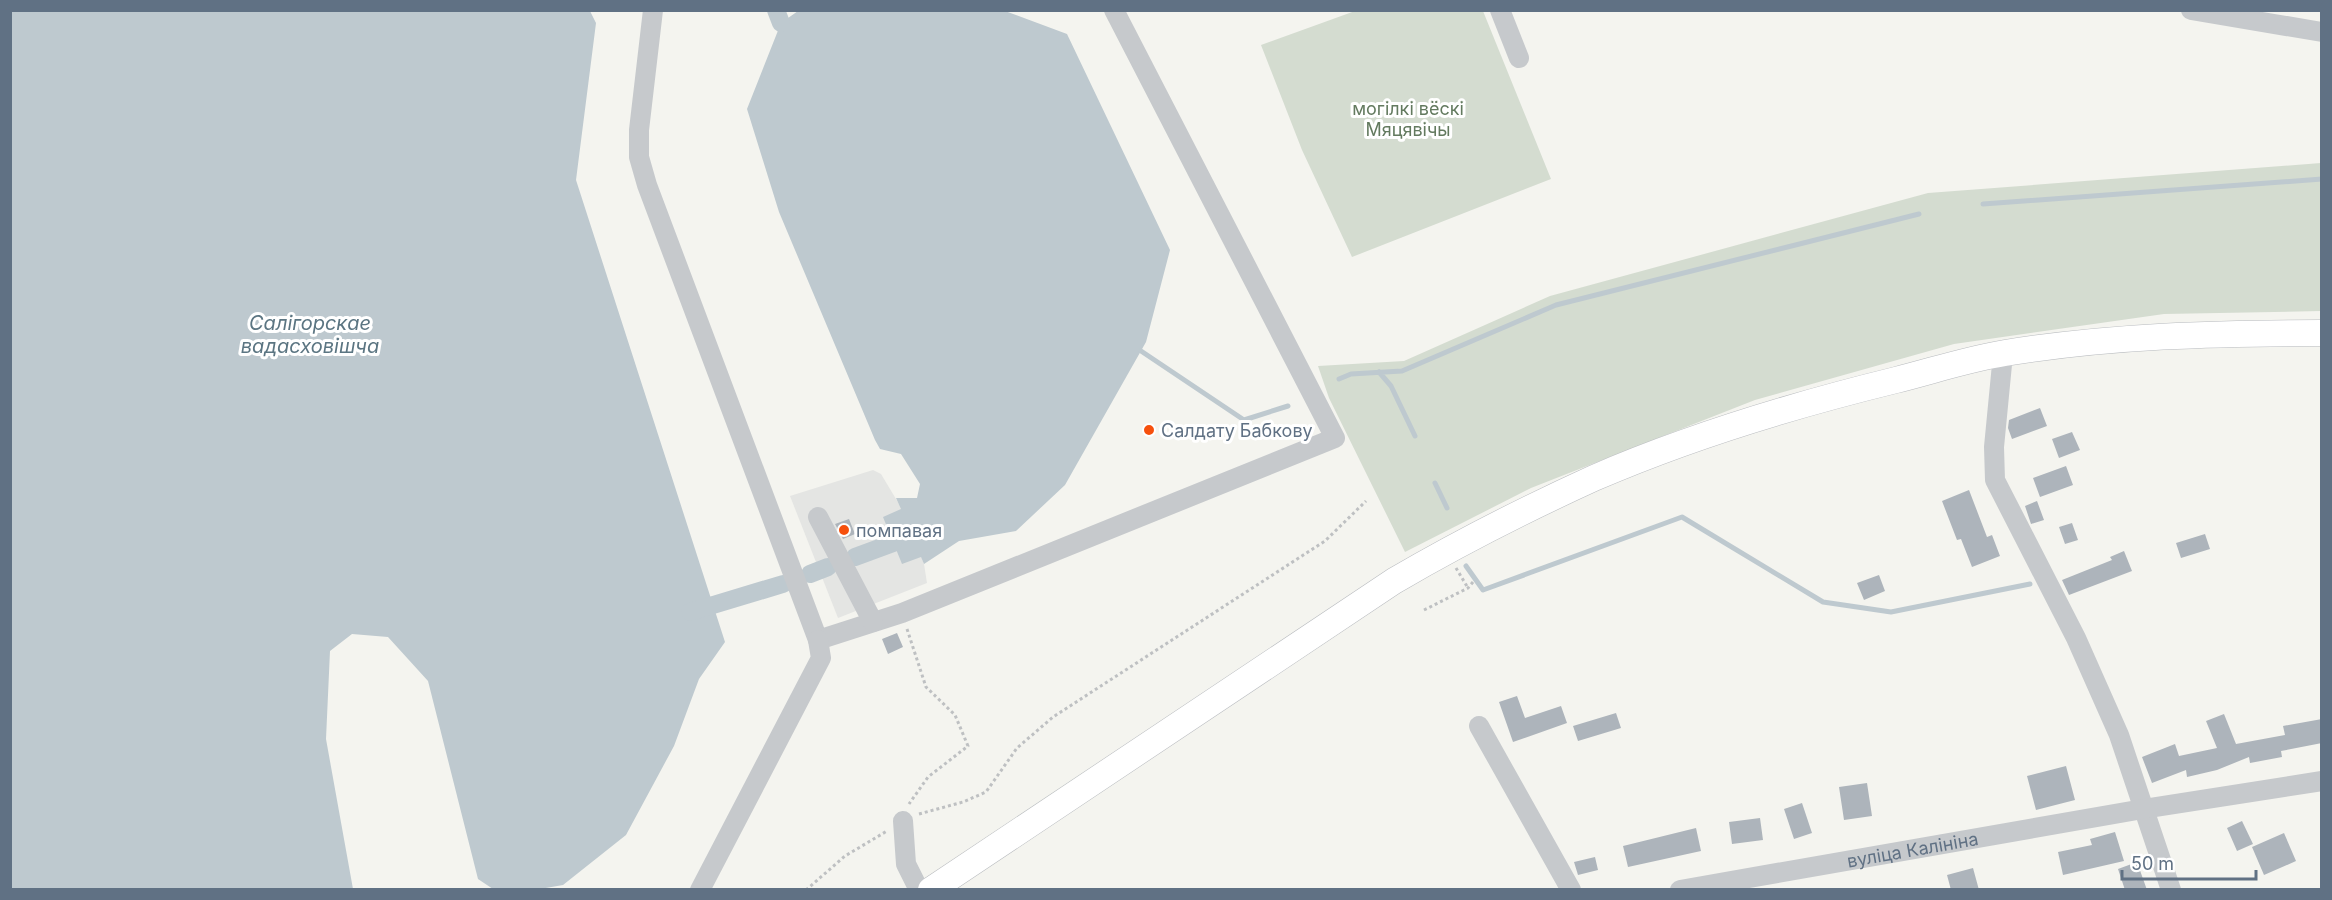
<svg xmlns="http://www.w3.org/2000/svg" width="2332" height="900" viewBox="0 0 2332 900" font-family="Inter,sans-serif">
<style>
.built{fill:#e4e5e3}
.green{fill:#d4dcd0}
.water{fill:#bec9cf}
.lines{fill:none;stroke-linecap:round;stroke-linejoin:round}
.stream{stroke:#bec9cf;stroke-width:5}
.canal{stroke:#bec9cf;stroke-width:18}
.building{fill:#adb4bb}
.major-casing{stroke:#b8bbbf;stroke-width:27}
.path{stroke:#bec0c2;stroke-width:3;stroke-dasharray:3 3;stroke-linecap:butt}
.minor{stroke:#c6c9cc;stroke-width:20}
.major{stroke:#fff;stroke-width:26}
.poi-dot{fill:#f6500d;stroke:#fff;stroke-width:2}
.labels{text-anchor:middle;dominant-baseline:central;stroke-width:6;stroke-linejoin:round;paint-order:stroke}
.park-label{font-size:18px;fill:#637a5f;stroke:#fff}
.poi-label{font-size:18px;fill:#607184;stroke:#fff;text-anchor:start}
.street-label{font-size:18px;fill:#607184;stroke:#fff}
.water-label{font-size:20px;font-style:italic;fill:#5b7582;stroke:#fff}
</style>
<rect width="100%" height="100%" fill="#f4f4ef"/>
<path class="built" d="M873,470L881,474L902,509L924,564L927,583L838,618L790,496Z"/>
<path class="green" d="M1355,11H1483L1551,179L1352,257L1302,150L1261,45Z
M2321,163V311L2164,314L1954,344L1755,400L1531,488L1405,552L1329,398L1318,366L1404,361L1550,296L1928,193Z"/>
<path class="water" d="M10,11H590L596,23L576,180L725,642L699,679L674,746L626,835L563,885L540,889H493L478,879L428,681L388,637L352,634L330,651L326,739L353,889H11Z
M798,11H1005L1067,34L1170,250L1146,342L1065,485L1016,531L959,541L924,564L921,557L902,564L883,517L901,509L896,498H917L920,484L901,454L880,449L875,440L779,212L747,109L781,23Z"/>
<g class="lines">
<path class="stream" d="M1983,204L2322,179
M1141,351L1244,420L1288,406
M1379,372L1391,386L1415,436
M1339,379L1351,374L1402,371L1556,305L1919,214
M1435,483L1447,508
M1466,566L1483,590L1682,517L1823,602L1891,612L2030,584"/>
<path class="canal" d="M776,10L781,23
M855,557L893,543
M810,574L828,567
M690,612L783,584"/>
</g>
<path class="building" d="M2040,408L2047,426L2012,439L2008,428L2009,420Z
M2072,432L2080,450L2059,458L2052,439Z
M2066,466L2073,485L2040,497L2033,478Z
M1969,490L1987,537L1992,535L2000,556L1972,567L1961,539L1957,540L1942,501Z
M2037,501L2044,520L2031,524L2025,506Z
M849,519L855,534L843,539L835,524Z
M2072,523L2078,540L2065,544L2059,527Z
M2205,534L2210,549L2181,558L2176,543Z
M2124,551L2132,571L2069,595L2062,580L2112,560L2110,557Z
M1879,575L1885,591L1864,600L1857,583Z
M897,633L903,647L888,654L882,639Z
M1517,696L1525,718L1561,706L1567,723L1513,742L1499,702Z
M1616,713L1621,728L1578,741L1573,726Z
M2224,714L2236,744L2285,735L2283,726L2322,719V743L2281,751L2282,757L2250,763L2249,757L2217,770L2187,777L2186,770L2152,783L2142,757L2175,744L2179,756L2217,748L2206,721Z
M2066,766L2075,800L2036,810L2027,776Z
M1867,783L1872,816L1844,820L1839,787Z
M1802,803L1812,833L1794,839L1784,809Z
M1760,818L1763,840L1732,844L1729,822Z
M2242,821L2253,844L2237,851L2227,828Z
M1696,828L1701,851L1628,867L1623,846Z
M2115,832L2124,861L2063,875L2058,852L2092,845L2090,839Z
M2284,833L2296,861L2264,875L2252,847Z
M1595,857L1598,870L1578,875L1574,862Z
M2137,862L2147,890H2125L2118,869Z
M1973,868L1979,890H1951L1947,875Z"/>
<g class="lines">
<g class="major-casing">
<path id="major" d="M931,890L1394,581C1459,543 1526,509 1594,478C1691,436 1794,405 1896,380C1932,371 1968,359 2005,353C2110,336 2215,333 2322,333"/>
</g>
<path class="path" d="M1456,568L1468,588
M1424,610L1468,588L1473,582
M907,629L926,687L955,715L968,746L928,777L909,804
M919,814L963,802L986,792L1017,748L1053,717L1325,541L1366,501
M806,890L845,856L887,831"/>
<g class="minor">
<path d="M653,10L639,130V157L647,185L818,640L902,613L1335,438L1114,10"/>
<path d="M1500,10L1519,58"/>
<path d="M2191,10L2322,32"/>
<path d="M2003,354L1994,447L1995,480L2076,638L2119,735L2171,890"/>
<path d="M818,517L873,622"/>
<path d="M1479,726L1571,890"/>
<path d="M903,821L906,864L919,890"/>
<path d="M700,890L821,658L818,640"/>
<path id="s1" d="M1680,890L2143,809L2322,781"/>
</g>
<use href="#major" class="major"/>
</g>
<g class="poi-dot">
<circle cx="1149" cy="430" r="6"/>
<circle cx="844" cy="530" r="6"/>
</g>
<g class="labels">
<g class="park-label">
<text x="1408" y="108">могілкі вёскі<tspan x="1408" dy="21">Мяцявічы</tspan></text>
</g>
<g class="poi-label">
<text x="1161" y="430">Салдату Бабкову</text>
<text x="856" y="530">помпавая</text>
</g>
<g class="street-label">
<text stroke="none"><textPath href="#s1" startOffset="236">вуліца Калініна</textPath></text>
</g>
<g class="water-label">
<text x="310" y="323">Салігорскае<tspan x="310" dy="23">вадасховішча</tspan></text>
</g>
</g>
<rect width="2332" height="900" fill="none" stroke="#607184" stroke-width="24"/>
<path d="M2122 870v9h134v-9" fill="none" stroke="#607184" stroke-width="3"/>
<text x="2131" y="870" font-size="18" fill="#607184" stroke="#ffffff" stroke-width="4.5" paint-order="stroke">50 m</text>
</svg>
